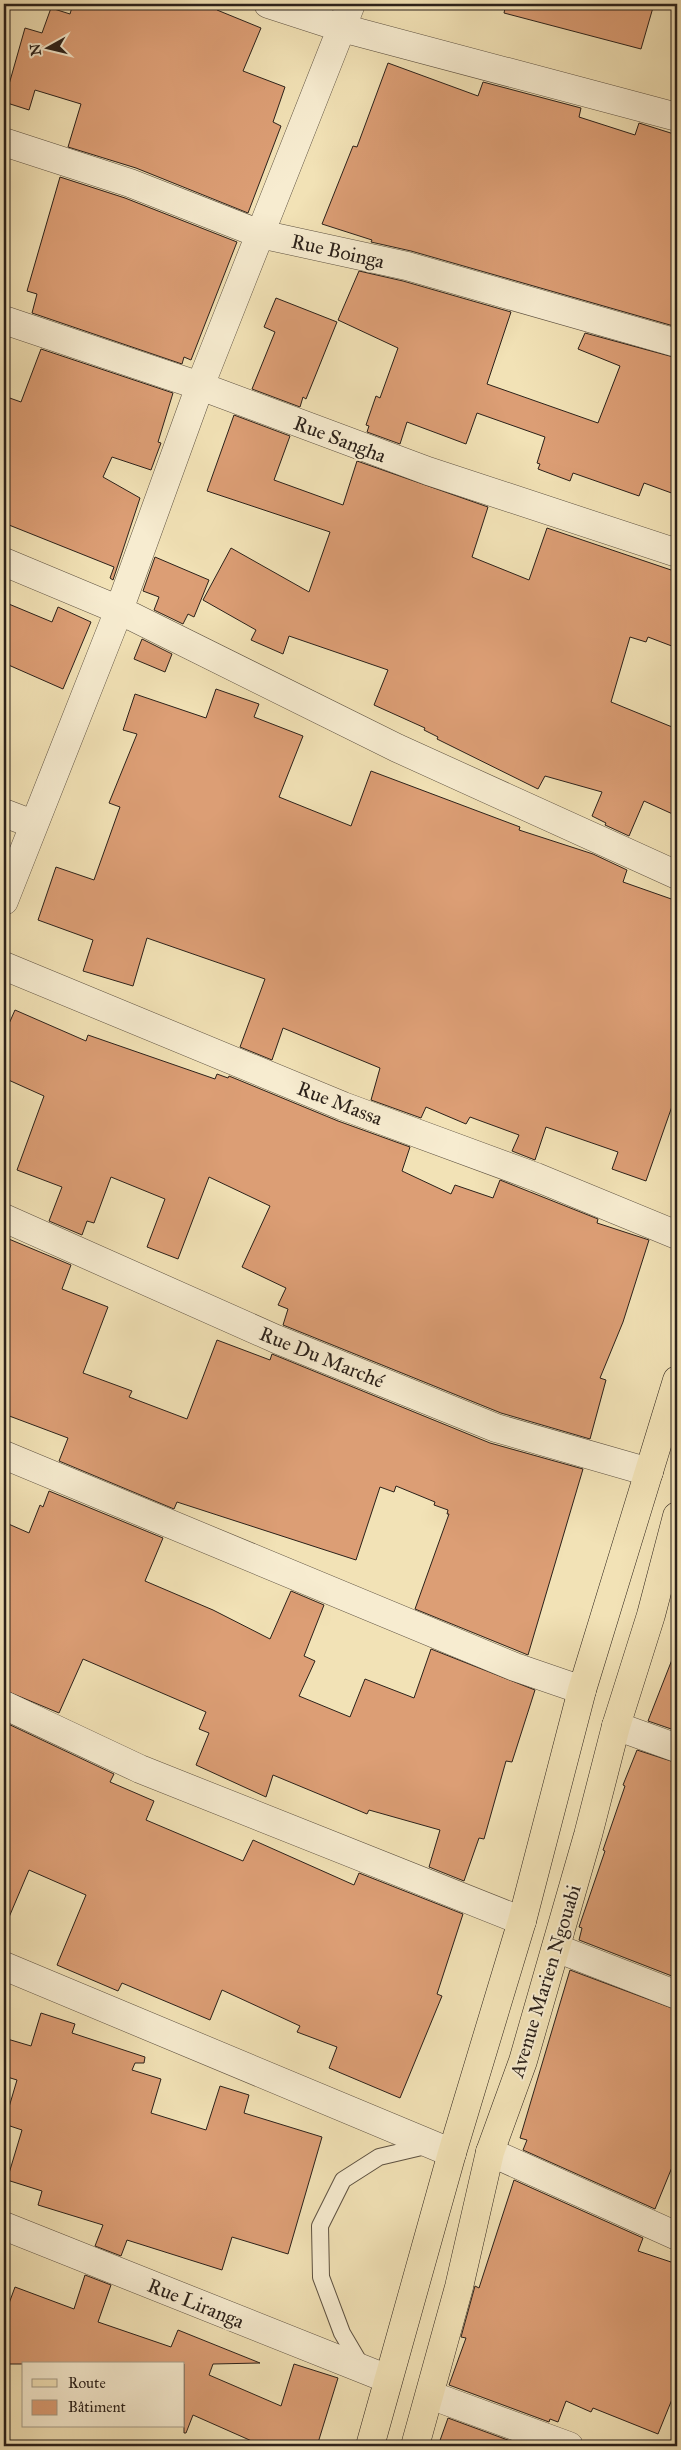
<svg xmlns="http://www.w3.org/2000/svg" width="681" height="2450" viewBox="0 0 681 2450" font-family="'IM FELL Great Primer',serif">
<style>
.building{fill:#dc9e75;stroke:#2b211a}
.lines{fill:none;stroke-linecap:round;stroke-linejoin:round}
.service-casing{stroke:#5d5141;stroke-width:18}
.minor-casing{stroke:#5d5141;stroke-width:29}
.primary-casing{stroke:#2b211a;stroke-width:29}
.service{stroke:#f7ecd0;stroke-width:16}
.minor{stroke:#f7ecd0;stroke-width:28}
.primary{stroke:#f2e2b6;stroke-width:28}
.labels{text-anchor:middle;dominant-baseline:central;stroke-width:4;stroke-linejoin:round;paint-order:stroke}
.street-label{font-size:20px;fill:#2b211a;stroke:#f7ecd0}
</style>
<rect width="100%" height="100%" fill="#f2e2b6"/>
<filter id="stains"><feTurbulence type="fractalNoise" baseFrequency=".004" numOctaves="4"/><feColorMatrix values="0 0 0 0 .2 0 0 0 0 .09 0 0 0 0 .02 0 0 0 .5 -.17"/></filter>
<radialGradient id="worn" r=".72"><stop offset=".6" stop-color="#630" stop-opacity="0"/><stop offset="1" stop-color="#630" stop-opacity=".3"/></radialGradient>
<path class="building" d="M73,4H219L217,10L261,28L243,71L285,87L273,122L281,126L248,213L136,168L68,147L81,104L35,90L29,110L4,102L25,28L42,33L51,8L70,14Z
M506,4H654L641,49L504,13Z
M388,63L478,96L483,82L581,108L579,117L635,135L639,123L677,135V327L411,251L371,242L372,240L322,224L353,146L357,147Z
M60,177L125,198L237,242L191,360L184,357L182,364L32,313L37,294L27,291Z
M359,271L403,281L511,312L487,384L598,423L620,366L578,349L585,333L677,358V495L644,483L639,496L573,473L570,481L538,469L540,464L537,463L545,437L477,413L466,444L407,422L400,444L367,432L369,426L366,425L376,396L380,398L398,348L338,320Z
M276,298L337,322L306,399L303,397L300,407L252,389L275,332L264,327Z
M41,349L173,393L158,442L161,443L151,470L112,457L103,477L140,498L113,580L110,578L114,567L4,523V396L21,402Z
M234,415L290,436L274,480L343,505L357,461L488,507L472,557L529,580L547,528L677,572V648L648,637L646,642L630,637L611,702L677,729V816L644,801L629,836L605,825L606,823L592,816L602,792L545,776L538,789L437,739L438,737L424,730L425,728L374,705L388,670L289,636L283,654L251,640L256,630L203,600L231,548L309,592L330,532L207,491Z
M155,557L209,580L194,617L188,614L183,624L154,610L159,597L143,591Z
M4,602L52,622L58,607L91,622L63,689L4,663Z
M142,639L172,654L165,672L134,659Z
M216,689L259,704L254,717L303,736L279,797L351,826L371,771L520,827L519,830L593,854L627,870L623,882L677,901V1092L646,1181L612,1169L618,1152L546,1127L535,1160L512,1151L519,1135L470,1117L466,1124L426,1107L421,1118L371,1100L380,1068L283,1028L272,1060L240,1047L265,979L147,938L133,986L83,971L93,940L38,920L56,867L94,880L120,807L109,803L137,734L123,730L135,694L206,718Z
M15,1010L86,1041L88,1035L215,1079L217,1074L228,1078L229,1076L338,1121L410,1147L402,1171L451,1194L455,1185L493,1198L500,1180L598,1219L597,1223L649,1240L623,1322L600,1378L606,1380L590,1439L501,1413L283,1325L288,1309L278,1305L286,1288L242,1267L270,1206L209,1177L178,1259L147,1247L165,1199L111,1177L94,1223L87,1221L82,1235L49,1221L62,1187L17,1170L44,1096L4,1078V1035Z
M4,1237L71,1265L62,1289L108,1307L83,1373L132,1391L129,1397L187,1419L217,1340L270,1360L272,1354L490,1443L583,1469L528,1655L415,1609L449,1514H447L448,1510L434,1505L435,1502L396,1486L394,1492L380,1487L356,1560L177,1502L174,1509L59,1461L68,1438L4,1414Z
M49,1491L163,1538L145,1581L213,1610L270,1639L291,1591L324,1605L304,1656L315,1661L299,1696L350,1717L365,1679L414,1698L431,1649L535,1690L512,1762L506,1761L484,1839L479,1838L464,1881L429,1867L440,1830L369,1810L367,1814L273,1775L266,1797L196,1765L209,1733L199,1729L206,1712L83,1659L59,1713L4,1690V1522L29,1533L40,1505L43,1507Z
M675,1652H677V1731L648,1721Z
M4,1722L114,1774L110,1782L154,1801L146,1820L243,1861L253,1840L354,1885L359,1873L463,1914L437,1994L442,1996L400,2098L329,2068L337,2047L297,2032L300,2026L222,1990L210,2020L122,1983L118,1991L57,1965L86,1895L29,1870L4,1929Z
M637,1750L677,1763V1978L579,1940L582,1928L579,1927L605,1851L603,1850L625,1786L623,1785Z
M570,1970L677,2010V2155L655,2209L523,2150L527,2140L520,2138Z
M41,2013L75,2024L72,2033L145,2057L144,2063H135L132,2070L161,2079L151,2113L206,2130L220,2086L249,2095L244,2113L322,2137L288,2254L232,2237L222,2270L127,2240L121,2256L95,2246L103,2225L38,2205L42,2191L7,2180L22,2130L4,2124L17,2080L4,2076V2038L31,2046Z
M514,2180L643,2238L638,2251L677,2264V2387L658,2434L593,2408L591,2412L566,2401L558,2422L550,2419L549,2422L449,2385L466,2338L461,2337L475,2286L479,2288Z
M85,2275L111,2285L98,2322L171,2347L178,2330L260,2363L213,2364L209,2375L281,2406L294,2364L338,2378L317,2446H263L193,2415L186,2433H184V2364H4V2317L15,2287L74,2309Z
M448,2418L524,2446H438Z"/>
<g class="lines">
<g class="service-casing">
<path id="service" d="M362,2367L342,2333L321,2277L320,2226L343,2180L379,2157L430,2145"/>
</g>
<g class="minor-casing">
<path id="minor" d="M268,4L342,28L677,117
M4,142L130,183L260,234L407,266L677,343
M4,320L200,386L428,471L677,553
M4,562L119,610L397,748L677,875
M4,813L33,824
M4,901L119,610L200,386L351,4
M4,966L343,1106L536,1177L677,1235
M4,1218L276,1339L496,1428L649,1472
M4,1455L515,1667L582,1690
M4,1705L140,1769L522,1921
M616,1726L677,1748
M556,1948L677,1995
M4,1966L452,2153
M490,2152L677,2236
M4,2226L388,2379
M430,2395L569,2446"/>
</g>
<g class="primary-casing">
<path id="primary" d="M370,2446L452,2153L522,1921L582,1690L677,1380
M415,2446L459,2287L490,2152L523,2061L588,1835L616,1726L651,1615L677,1516"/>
</g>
<use href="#service" class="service"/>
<use href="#minor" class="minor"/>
<use href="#primary" class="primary"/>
</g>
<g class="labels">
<g class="street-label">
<text transform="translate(338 251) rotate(13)">Rue Boinga</text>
<text transform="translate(340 439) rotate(21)">Rue Sangha</text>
<text transform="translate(340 1103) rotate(21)">Rue Massa</text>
<text transform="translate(322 1357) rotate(22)">Rue Du Marché</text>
<text transform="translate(545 1981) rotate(-73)">Avenue Marien Ngouabi</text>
<text transform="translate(196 2303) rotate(22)">Rue Liranga</text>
</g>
</g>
<rect width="681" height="2450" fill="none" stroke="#f2e2b6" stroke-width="20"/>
<rect x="5" y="5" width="671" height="2440" fill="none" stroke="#2b211a" stroke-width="2.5"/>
<rect x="10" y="10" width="661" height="2430" fill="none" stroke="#2b211a"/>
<rect x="22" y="2362" width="162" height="65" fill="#f7ecd0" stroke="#a59b87"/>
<rect x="32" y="2379" width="25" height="8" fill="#f2e2b6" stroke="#a59b87"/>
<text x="68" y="2388" font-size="15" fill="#2b211a">Route</text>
<rect x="32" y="2400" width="25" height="15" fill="#dc9e75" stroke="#a59b87"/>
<text x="68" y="2412" font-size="15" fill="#2b211a">Bâtiment</text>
<g transform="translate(48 48) rotate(262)" stroke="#f7ecd0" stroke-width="4" paint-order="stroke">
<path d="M0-4L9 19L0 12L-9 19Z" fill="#2b211a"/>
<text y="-8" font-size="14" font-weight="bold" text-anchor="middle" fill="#2b211a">N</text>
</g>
<rect width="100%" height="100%" filter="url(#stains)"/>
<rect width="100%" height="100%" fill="url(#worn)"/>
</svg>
